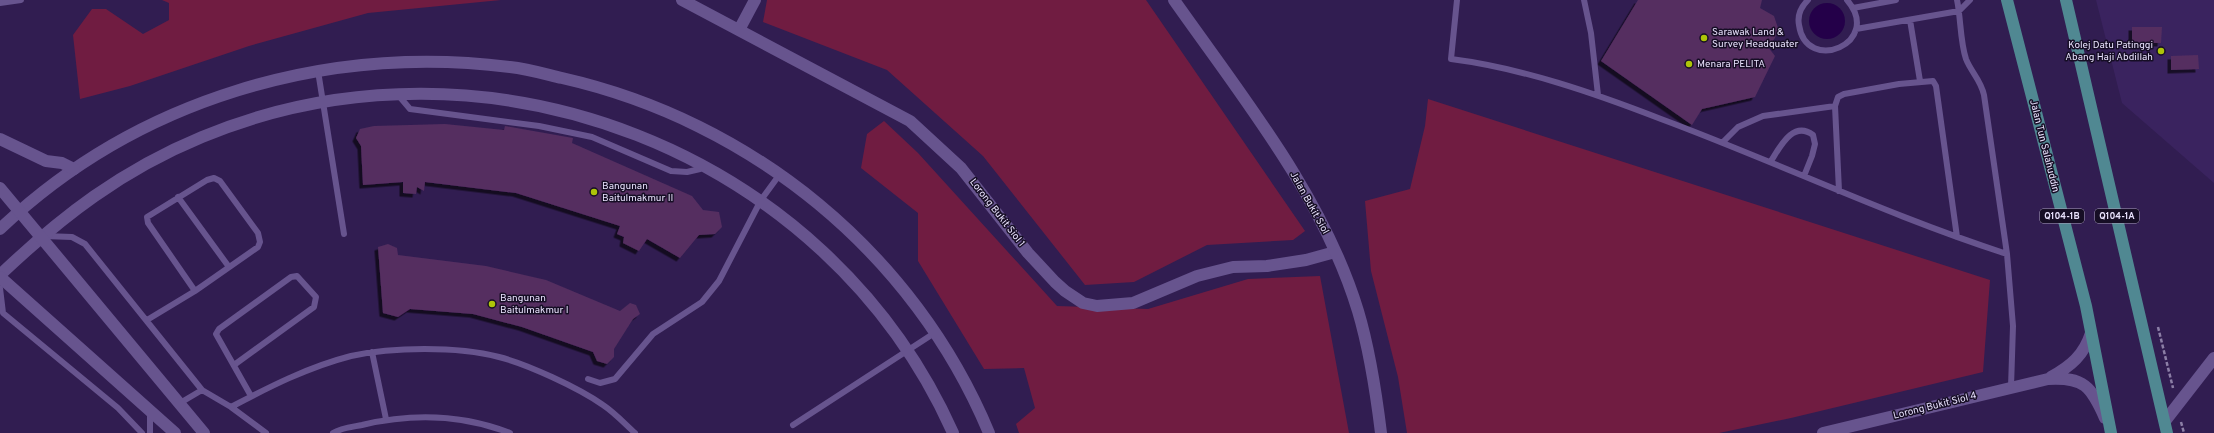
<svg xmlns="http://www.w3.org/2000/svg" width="2214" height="433" viewBox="0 0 2214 433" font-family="Overpass,sans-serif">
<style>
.built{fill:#3a235f}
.green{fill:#701c41}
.water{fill:#240049}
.building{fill:#542e60;filter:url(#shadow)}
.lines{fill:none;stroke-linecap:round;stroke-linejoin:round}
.path{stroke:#8c7fa6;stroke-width:2.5;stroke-dasharray:4 2;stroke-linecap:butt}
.lane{stroke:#67548e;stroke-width:6}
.street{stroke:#67548e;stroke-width:12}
.secondary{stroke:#67548e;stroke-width:12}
.primary{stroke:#508892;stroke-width:12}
.poi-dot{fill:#aec509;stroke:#160e25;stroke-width:1.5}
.labels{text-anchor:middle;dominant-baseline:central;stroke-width:3;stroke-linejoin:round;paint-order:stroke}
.shield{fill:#160e25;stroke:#aaa2bc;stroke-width:1}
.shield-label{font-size:9px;font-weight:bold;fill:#e9e2fd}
.poi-label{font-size:10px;fill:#e9e2fd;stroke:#160e25;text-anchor:start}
.street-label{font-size:10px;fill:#e9e2fd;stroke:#160e25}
</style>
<defs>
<filter id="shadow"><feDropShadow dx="-3.5" dy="3.5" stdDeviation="0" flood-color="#0009"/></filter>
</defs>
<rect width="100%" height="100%" fill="#311d51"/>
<path class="built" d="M2096,0H2214V183L2122,103Z"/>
<path class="green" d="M162,0H501L368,13L249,46L130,86L80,99L73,35L92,9H106L143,34L169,20V3Z
M767,0H1146L1305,231L1293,240L1207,245L1134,282L1085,285L983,156L887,70L763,22Z
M1428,99L1990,280L1983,372L1791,418L1719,433H1407L1398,377L1371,271L1365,201L1410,189L1425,126Z
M884,121L918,153L1057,306L1148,309L1248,279L1320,276L1349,433H1019L1016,424L1035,408L1024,368L984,369L918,261V213L861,168L867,134Z"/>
<path class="water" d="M1809 21a18 18 0 1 1 36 0a18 18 0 1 1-36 0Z"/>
<path class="building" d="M1638,0H1762L1760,8L1774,16L1778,28L1775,38L1768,47L1775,56L1755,97L1702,109L1692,125L1601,61Z
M2132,27H2162L2161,43H2132Z
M2198,55L2199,69L2171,70V56Z
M445,124L504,130L505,126L573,138L572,143L692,196L703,210L719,212L722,227L715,234L699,235L680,258L647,239L639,251L623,243L624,237L617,234L620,226L516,193L425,182L424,191L417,187L416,194L403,193V182L363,185L361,146L356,138L360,129L374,126Z
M388,244L397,248L398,255L486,266L546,280L620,311L630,303L636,305L640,314L633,319L614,349V357L607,364L597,361L593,352L522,327L473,314L410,309L398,317L383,313L378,247Z"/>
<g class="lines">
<path class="path" d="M2158,327L2173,388
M2181,422L2184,433"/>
<path class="lane" d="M1457,0L1451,59C1522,68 1594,93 1661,119C1777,162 1889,216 2007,254
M1584,0L1591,33L1598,95
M1808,0C1802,6 1797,15 1799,25C1806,75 1884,43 1847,0
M1957,0C1961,19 1960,41 1966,59C1971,72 1981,80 1984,95L2007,254L2013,326L2011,387
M0,3L21,0
M1853,8L1896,0
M1910,20L1920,81
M1856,29L1959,11L1970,0
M318,71L344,234
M399,96L410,109L539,126L592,137L671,171L687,172L700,169
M1723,142L1738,127L1763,116L1835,106
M1771,161C1780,147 1793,120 1813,135L1815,144L1812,156L1804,176
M1839,191L1835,106L1838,97L1844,94L1899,84L1933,81L1936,86L1957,237
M178,197L229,267
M44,236L72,237L85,244L202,390L231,407L266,433
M0,288L3,313L118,408L142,433
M147,320L195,291L258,247L260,242L258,233L220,181L214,178L207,180L147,217L148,223L195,291
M372,352L386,419
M234,365L314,307L316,297L297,276L291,277L219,329L216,334L251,396
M588,379L600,383L615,379L653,334L702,302L719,281L761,200L780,174
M180,403L202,390
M231,407C269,387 308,367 351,356C392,347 457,346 499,357C527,364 579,388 603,405C615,413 625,424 635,433
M150,411V433
M793,425L936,332
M333,433C341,428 352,427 362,425C413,413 461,414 510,433"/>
<path class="street" d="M682,0L910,121L961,168L1028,253L1055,282L1065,291L1083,303L1097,306L1133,303L1197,276L1233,267L1267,266L1306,260L1335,252
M739,30L755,0
M0,229C137,99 325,44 510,67C528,69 545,74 562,78C752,121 914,253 989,433
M0,275C62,216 122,170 202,137C486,19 827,151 953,433
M2051,377C2071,366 2084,355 2091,333
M2165,421L2214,358
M1823,433L2048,379C2084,377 2091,386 2105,418"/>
<path class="secondary" d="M1174,0C1243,98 1323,196 1358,311C1370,351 1376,392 1381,433
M0,139L46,161L62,163L74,169
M0,188L204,433
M0,277L175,433"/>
<path class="primary" d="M2007,0L2086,306L2111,433
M2066,0L2167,433"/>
</g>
<g class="poi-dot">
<circle cx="1704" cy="38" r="4"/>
<circle cx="2161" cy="51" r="4"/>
<circle cx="1689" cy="64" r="4"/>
<circle cx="594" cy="192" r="4"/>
<circle cx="492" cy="304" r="4"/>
</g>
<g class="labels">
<g class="shield">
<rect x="2040" y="209" width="44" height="14" rx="3"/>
<rect x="2095" y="209" width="44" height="14" rx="3"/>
</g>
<g class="shield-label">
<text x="2062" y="216">Q104-1B</text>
<text x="2117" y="216">Q104-1A</text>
</g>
<g class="poi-label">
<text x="1712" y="32">Sarawak Land &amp;<tspan x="1712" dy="12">Survey Headquater</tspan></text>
<text x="2153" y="45" text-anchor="end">Kolej Datu Patinggi<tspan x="2153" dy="12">Abang Haji Abdillah</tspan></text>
<text x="1697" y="64">Menara PELITA</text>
<text x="602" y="186">Bangunan<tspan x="602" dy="12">Baitulmakmur II</tspan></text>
<text x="500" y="298">Bangunan<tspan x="500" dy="12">Baitulmakmur I</tspan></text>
</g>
<g class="street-label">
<text transform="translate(2044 146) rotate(76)">Jalan Tun Salahuddin</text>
<text transform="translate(1309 203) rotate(61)">Jalan Bukit Siol</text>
<text transform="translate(997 213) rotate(52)">Lorong Bukit Siol 1</text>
<text transform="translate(1935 406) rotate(-14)">Lorong Bukit Siol 4</text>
</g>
</g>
</svg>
